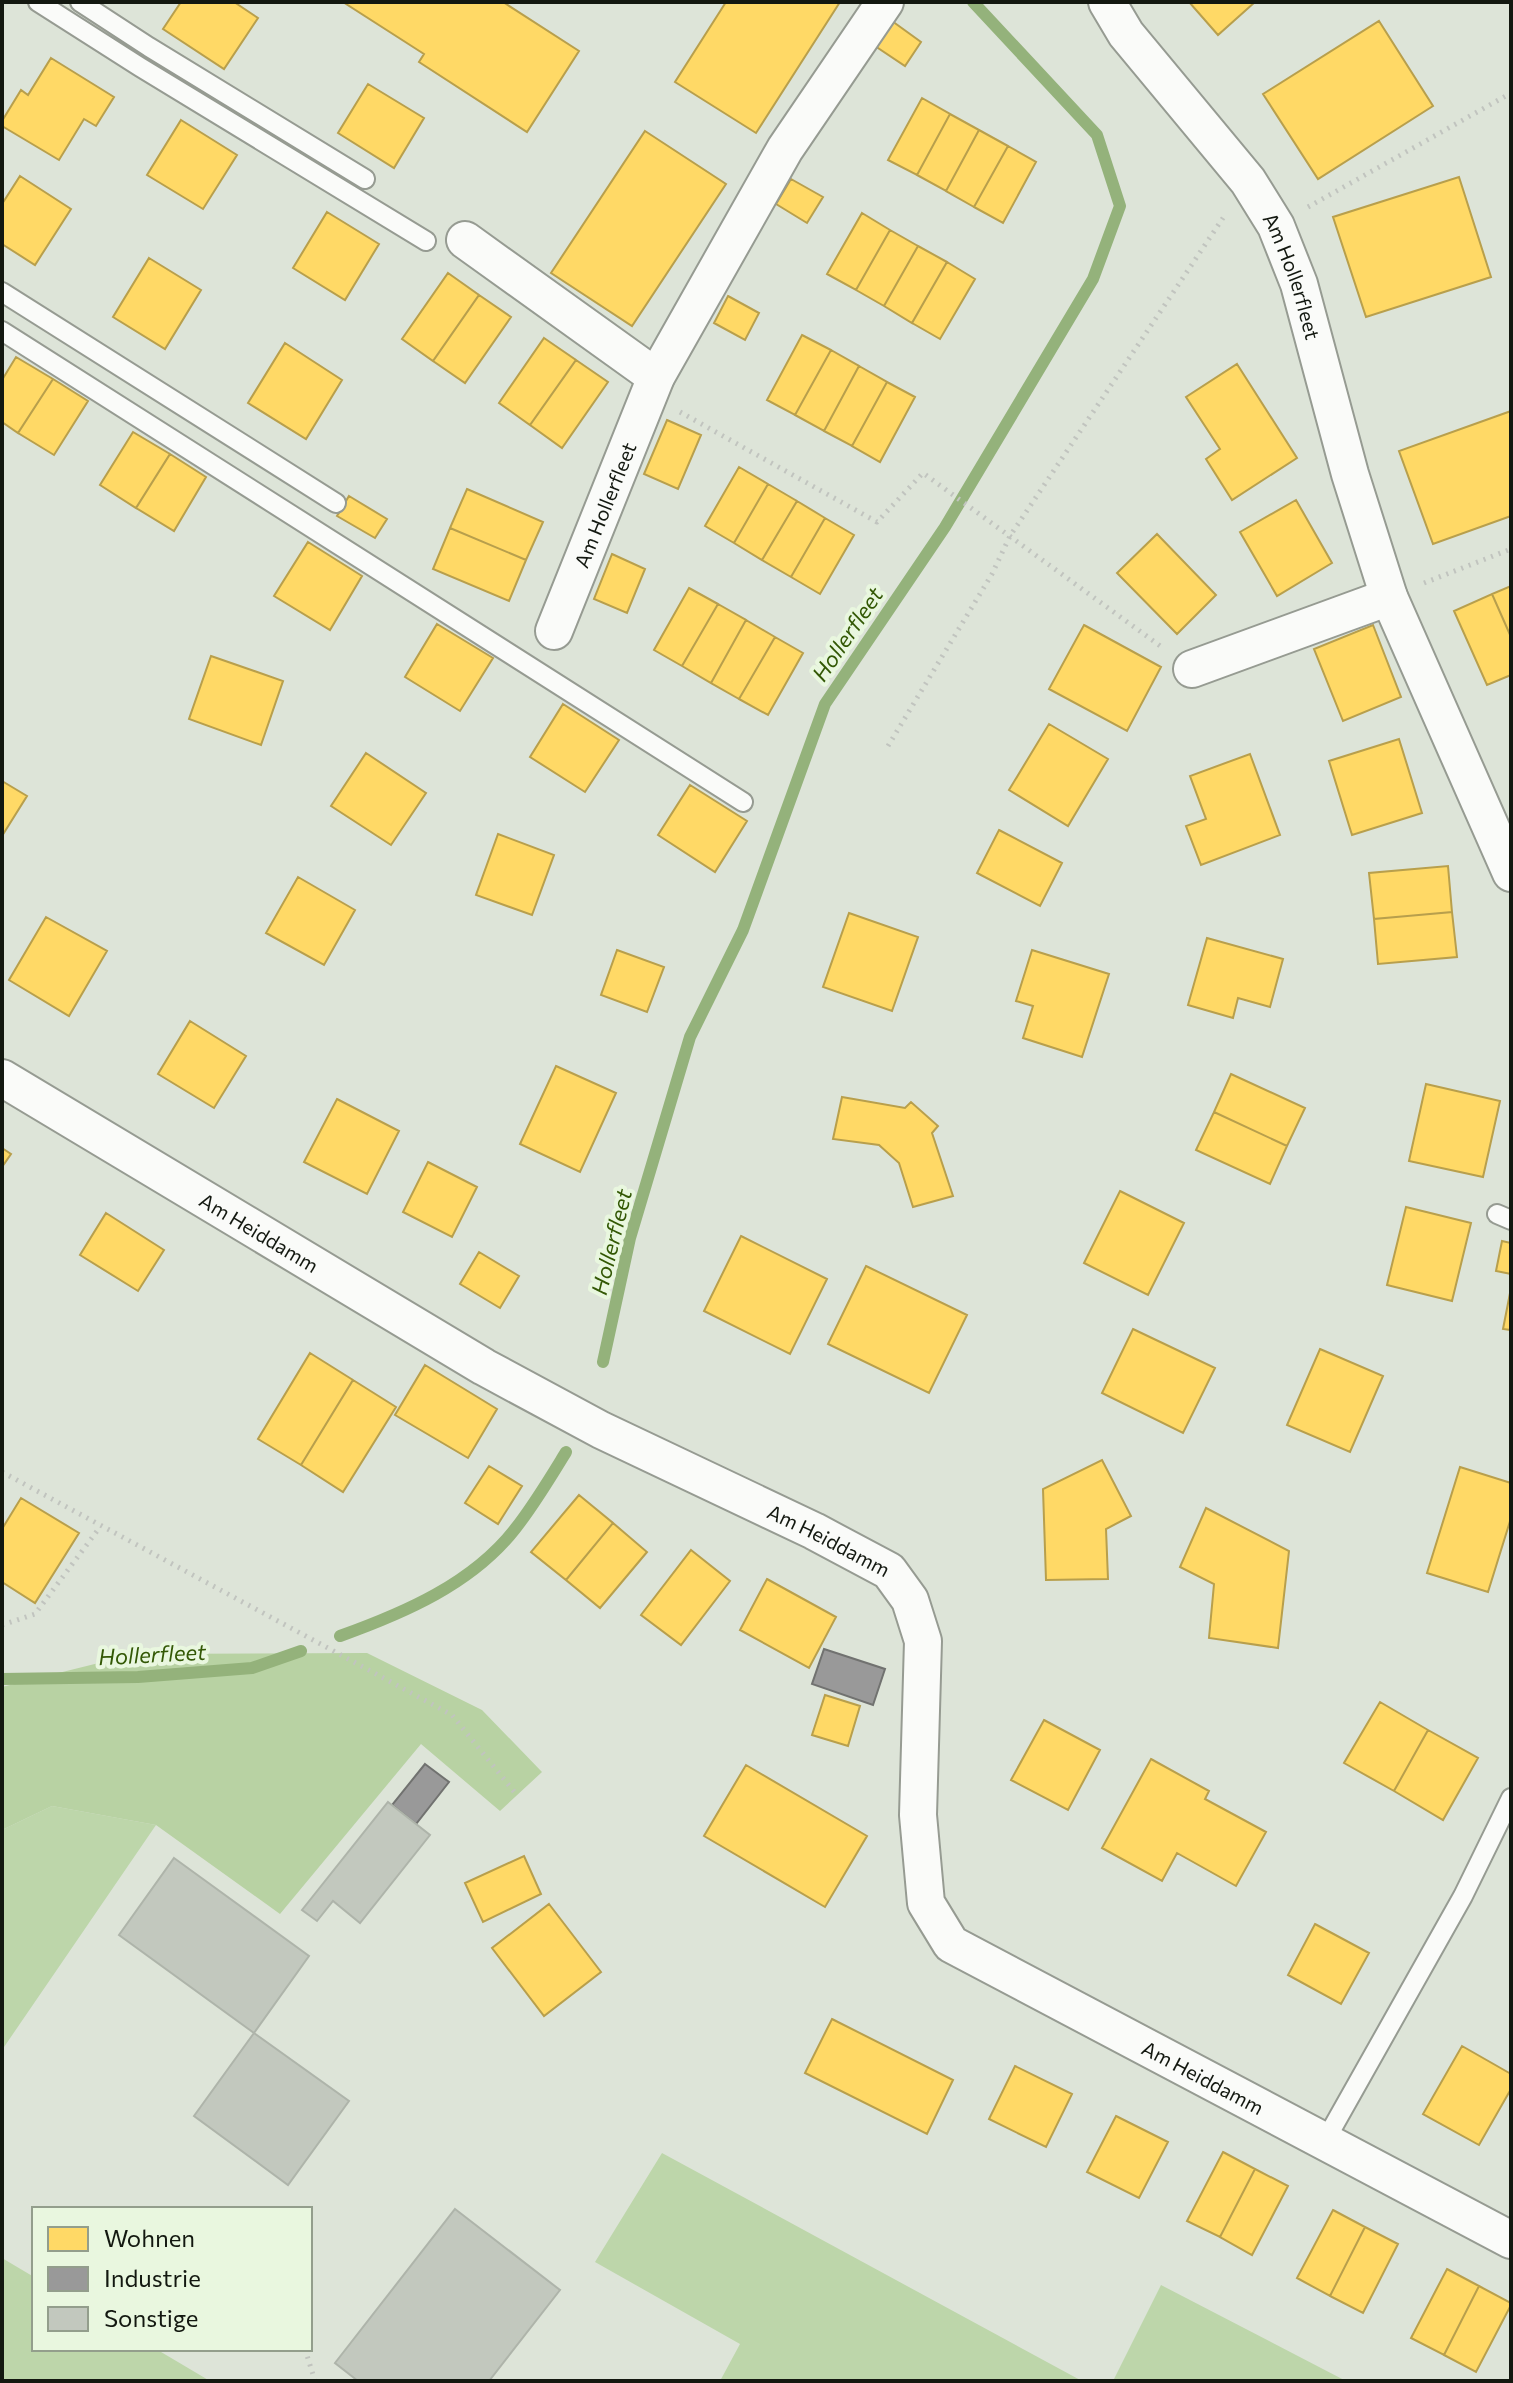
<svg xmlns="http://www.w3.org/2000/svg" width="1513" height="2383" viewBox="0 0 1513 2383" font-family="Commissioner,sans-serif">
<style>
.green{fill:#bdd6aa}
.forest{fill:#b8d2a3}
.homes{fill:#ffd966;stroke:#b89f4c;stroke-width:2}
.industry{fill:#999;stroke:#717270;stroke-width:2}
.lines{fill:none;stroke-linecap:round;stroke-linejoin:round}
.stream{stroke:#94b27b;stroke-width:12}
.building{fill:#c2c8be;stroke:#aeb4aa;stroke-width:2}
.lane-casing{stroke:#969b92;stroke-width:22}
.street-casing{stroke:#969b92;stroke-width:40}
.path{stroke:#c1c4bf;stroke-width:5;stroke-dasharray:2 6;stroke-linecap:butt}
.lane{stroke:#fafbf9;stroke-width:18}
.street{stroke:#fafbf9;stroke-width:36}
.labels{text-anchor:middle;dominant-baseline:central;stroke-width:8;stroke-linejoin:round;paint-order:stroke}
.street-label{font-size:20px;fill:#131810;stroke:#e9f7df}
.water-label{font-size:22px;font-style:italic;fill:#335805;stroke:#e9f7df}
</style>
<rect width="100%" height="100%" fill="#dde4d8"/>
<path class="green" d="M52,1806L156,1825L2,2050V1830Z
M662,2153L1082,2381H720L740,2344L595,2262Z
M2,2258L34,2277V2349H156L210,2381H2Z
M1161,2285L1346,2381H1113Z"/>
<path class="forest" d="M367,1653L482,1710L542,1772L500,1811L421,1744L280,1914L156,1825L52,1806L2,1830V1687L135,1654Z"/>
<path class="homes" d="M181,2H234L258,18L224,69L163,29Z
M343,2H503L579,51L527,132L419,62L424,54Z
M726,2H840L756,133L675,82Z
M1189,2H1255L1218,35Z
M892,21L921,42L905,66L875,46Z
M1379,21L1433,106L1318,179L1263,94Z
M51,58L114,97L96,126L84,119L59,160L2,126V121L21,90L28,95Z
M368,84L424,118L394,168L338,133Z
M922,98L950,114L917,175L888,160Z
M950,114L979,130L946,191L917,175Z
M181,120L237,155L203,209L147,175Z
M979,130L1008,146L974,207L946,191Z
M645,131L726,184L632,326L551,273Z
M1008,146L1036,162L1003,223L974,207Z
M20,176L71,209L35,265L2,244V204Z
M1459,177L1491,277L1366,317L1333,217Z
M791,179L823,197L807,223L776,204Z
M327,212L379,244L345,300L293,268Z
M862,213L890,230L856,290L827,274Z
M890,230L918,246L884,306L856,290Z
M918,246L947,262L912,323L884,306Z
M149,258L201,290L165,349L113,317Z
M947,262L975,279L940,339L912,323Z
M448,273L479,295L433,361L402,339Z
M479,295L511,317L465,383L433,361Z
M728,296L759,313L745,340L714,323Z
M802,335L831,350L795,415L767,400Z
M544,338L576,360L530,425L499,403Z
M285,343L342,380L306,439L248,403Z
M831,350L859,366L824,431L795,415Z
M16,357L53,379L18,433L2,422V380Z
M576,360L608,382L562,448L530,425Z
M1237,364L1297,458L1232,500L1206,459L1220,449L1186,397Z
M859,366L887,382L852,446L824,431Z
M53,379L88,401L54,455L18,433Z
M887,382L915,397L880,462L852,446Z
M1511,411V516L1433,544L1399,451Z
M667,420L701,435L678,489L644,474Z
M133,432L170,454L136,508L100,485Z
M170,454L206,477L174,531L136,508Z
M739,467L768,484L734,543L705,526Z
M768,484L797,501L762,560L734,543Z
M467,489L543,522L526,560L450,528Z
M349,496L387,519L375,538L337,516Z
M1296,500L1332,563L1277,596L1240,532Z
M797,501L825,518L791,577L762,560Z
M825,518L854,535L820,594L791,577Z
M450,528L526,560L509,601L433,569Z
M1157,534L1216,595L1177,634L1117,573Z
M308,542L362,576L330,630L274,596Z
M612,554L645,569L627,613L594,599Z
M1511,586V637L1492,594Z
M689,588L718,604L682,666L654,650Z
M1492,594L1511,637V675L1487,685L1454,611Z
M718,604L746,620L711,683L682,666Z
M746,620L775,637L739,699L711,683Z
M437,624L493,658L460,711L405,677Z
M1084,625L1161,667L1127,731L1049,689Z
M1373,625L1401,697L1343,721L1314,649Z
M775,637L803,653L768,715L739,699Z
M211,656L283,681L261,745L189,719Z
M563,704L619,740L585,792L530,757Z
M1049,724L1108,759L1068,826L1009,790Z
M1399,739L1422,813L1352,835L1329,761Z
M366,753L426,793L391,845L331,806Z
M1250,754L1280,835L1201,865L1186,826L1206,819L1190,776Z
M2,781L27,796L2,836Z
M690,785L747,821L715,872L658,835Z
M999,830L1062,863L1040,906L977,873Z
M498,834L554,855L532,915L476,895Z
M1448,866L1452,912L1374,919L1369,873Z
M298,877L355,910L324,965L266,933Z
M1452,912L1457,957L1378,964L1374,919Z
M849,913L918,937L892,1011L823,987Z
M46,917L107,951L69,1016L9,980Z
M1207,938L1283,959L1270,1007L1238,998L1233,1018L1188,1005Z
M617,950L664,967L647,1012L601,995Z
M1032,950L1109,974L1082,1057L1023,1038L1033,1006L1016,1001Z
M190,1021L246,1056L214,1108L158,1074Z
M556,1066L616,1093L580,1172L520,1144Z
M1231,1074L1305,1108L1287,1146L1214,1112Z
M1426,1084L1500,1101L1483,1177L1409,1161Z
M842,1097L905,1108L911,1102L938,1126L932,1133L953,1196L913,1207L899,1163L879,1145L833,1139Z
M337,1099L399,1131L367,1194L304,1162Z
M1214,1112L1287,1146L1270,1184L1196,1150Z
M2,1148L11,1154L2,1167Z
M428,1162L477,1187L452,1237L403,1212Z
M1120,1191L1184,1223L1148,1295L1084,1263Z
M1406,1207L1471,1223L1452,1301L1387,1285Z
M106,1213L164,1250L138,1291L80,1255Z
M741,1236L827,1279L790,1354L704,1311Z
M1502,1241L1511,1243V1274L1496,1271Z
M479,1252L519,1276L500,1308L460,1284Z
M866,1266L967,1315L929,1393L828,1344Z
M1511,1288V1330L1503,1329Z
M1133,1329L1215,1368L1183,1433L1102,1393Z
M1320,1349L1383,1376L1350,1452L1287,1425Z
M310,1353L353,1380L301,1465L258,1439Z
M425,1365L497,1409L468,1458L395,1415Z
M353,1380L396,1407L343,1492L301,1465Z
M1102,1460L1131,1516L1106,1529L1108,1579L1046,1580L1043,1489Z
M489,1466L522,1486L498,1524L465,1503Z
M1460,1467L1511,1483V1518L1488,1592L1427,1573Z
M579,1495L613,1523L566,1580L531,1552Z
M21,1498L79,1533L35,1603L2,1582V1529Z
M1206,1508L1289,1551L1278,1648L1209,1638L1214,1584L1180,1567Z
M613,1523L647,1552L600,1608L566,1580Z
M691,1550L730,1581L681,1645L641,1615Z
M767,1579L836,1617L809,1668L740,1630Z
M825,1695L860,1706L848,1746L812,1735Z
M1380,1702L1428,1730L1394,1791L1344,1763Z
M1044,1720L1100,1750L1068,1810L1011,1780Z
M1428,1730L1478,1758L1443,1820L1394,1791Z
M1151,1759L1209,1791L1205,1799L1266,1832L1236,1886L1177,1853L1162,1881L1102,1848Z
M746,1765L867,1836L825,1907L704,1836Z
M524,1856L541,1894L483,1922L465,1883Z
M549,1904L601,1972L544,2016L492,1948Z
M1315,1924L1369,1953L1341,2004L1288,1975Z
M832,2019L953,2080L927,2134L805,2073Z
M1462,2046L1511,2074V2089L1479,2145L1423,2114Z
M1015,2066L1072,2094L1046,2147L989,2119Z
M1116,2116L1168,2142L1139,2198L1087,2172Z
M1223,2152L1255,2169L1220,2237L1187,2221Z
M1255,2169L1288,2186L1252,2255L1220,2237Z
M1333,2210L1365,2227L1330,2296L1297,2278Z
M1365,2227L1398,2244L1363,2313L1330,2296Z
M1447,2269L1479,2286L1444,2355L1411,2338Z
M1479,2286L1511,2303V2305L1476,2372L1444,2355Z"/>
<path class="industry" d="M824,1649L885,1669L873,1705L812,1684Z
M425,1764L449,1782L416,1824L392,1805Z"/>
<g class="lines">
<path class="stream" d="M603,1362L630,1238L690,1037L743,930L825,704L945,527L1093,279L1120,206L1097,135L973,2
M340,1636C404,1613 472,1584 515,1529C534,1505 550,1478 566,1452
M2,1679L138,1677L252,1668L301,1651"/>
</g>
<path class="building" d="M388,1802L430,1835L360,1923L333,1901L317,1921L302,1910Z
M174,1858L309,1956L254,2033L119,1935Z
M254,2033L349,2101L288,2185L194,2116Z
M455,2209L560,2290L489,2381H358L335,2363Z"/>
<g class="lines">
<g class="lane-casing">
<path id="lane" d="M38,2L140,67L426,241
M80,2L149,47L365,179
M2,292L336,503
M2,331L743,802
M1497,1214L1511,1220
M1325,2141L1463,1896L1511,1798"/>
</g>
<g class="street-casing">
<g id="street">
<path id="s1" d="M1107,2L1126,34L1248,181L1276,226L1299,284L1350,474L1389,597L1511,873"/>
<path d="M465,240L656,377"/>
<path id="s2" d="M554,631L656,377L785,149L885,2"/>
<path d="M1192,669L1389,597"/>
<path id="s3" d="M2,1078L484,1367L601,1430L814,1531L889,1571L910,1600L923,1641L918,1815L926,1903L951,1944L1511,2240"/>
</g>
</g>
<path class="path" d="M1308,207L1511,93
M680,412L877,522L923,473L1163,648
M1424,583L1511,549
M888,746L992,574L1010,536L1225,215
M2,1472L452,1715L516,1794
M2,1625L35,1614L100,1527
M305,2349L315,2381"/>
<use href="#lane" class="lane"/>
<use href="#street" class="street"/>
</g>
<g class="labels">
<g class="street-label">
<text stroke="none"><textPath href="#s1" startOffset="334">Am Hollerfleet</textPath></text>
<text stroke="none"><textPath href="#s2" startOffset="136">Am Hollerfleet</textPath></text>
<text stroke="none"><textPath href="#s3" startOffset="300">Am Heiddamm</textPath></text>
<text stroke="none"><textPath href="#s3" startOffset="948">Am Heiddamm</textPath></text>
<text stroke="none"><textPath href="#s3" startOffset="1690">Am Heiddamm</textPath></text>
</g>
<g class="water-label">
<text transform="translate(847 634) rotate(-56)">Hollerfleet</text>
<text transform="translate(611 1242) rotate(-76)">Hollerfleet</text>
<text transform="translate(152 1654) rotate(-3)">Hollerfleet</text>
</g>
</g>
<rect width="1513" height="2383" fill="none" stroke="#131810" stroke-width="8"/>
<rect x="32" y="2207" width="280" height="144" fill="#e9f7df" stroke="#939e8c" stroke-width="2"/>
<rect x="48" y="2227" width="40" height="24" fill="#ffd966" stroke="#939e8c" stroke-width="2"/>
<text x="104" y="2247" font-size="24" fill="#131810">Wohnen</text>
<rect x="48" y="2267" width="40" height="24" fill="#999999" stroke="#939e8c" stroke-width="2"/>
<text x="104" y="2287" font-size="24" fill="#131810">Industrie</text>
<rect x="48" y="2307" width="40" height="24" fill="#c2c8be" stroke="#939e8c" stroke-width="2"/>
<text x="104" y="2327" font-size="24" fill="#131810">Sonstige</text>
</svg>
